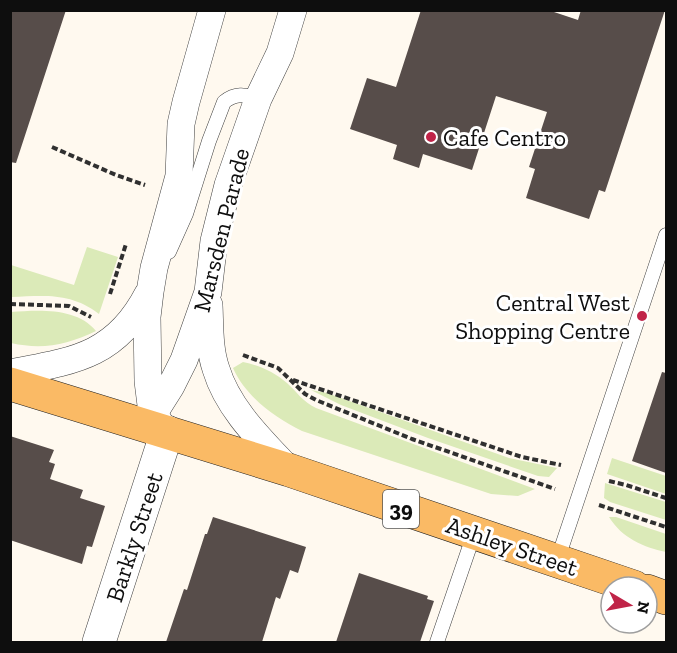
<svg xmlns="http://www.w3.org/2000/svg" width="677" height="653" viewBox="0 0 677 653" font-family="'Zilla Slab',serif">
<style>
.green{fill:#dbeab8}
.building{fill:#574d4a}
.lines{fill:none;stroke-linecap:round;stroke-linejoin:round}
.service-casing{stroke:#414141;stroke-width:15}
.minor-casing{stroke:#414141;stroke-width:28}
.tertiary-casing{stroke:#414141;stroke-width:34}
.primary-casing{stroke:#1f1f1f;stroke-width:34}
.path{stroke:#303030;stroke-width:4;stroke-dasharray:6 3;stroke-linecap:butt}
.service{stroke:#fff;stroke-width:14}
.minor{stroke:#fff;stroke-width:27}
.tertiary{stroke:#fff;stroke-width:33}
.primary{stroke:#faba65;stroke-width:33}
.poi-dot{fill:#c02448;stroke:#fff;stroke-width:2}
.labels{text-anchor:middle;dominant-baseline:central;stroke-width:6;stroke-linejoin:round;paint-order:stroke}
.shield{fill:#fff;stroke:#565656;stroke-width:1.5}
.shield-label{font-size:22px;font-weight:bold;fill:#0e0e0e}
.poi-label{font-size:24px;fill:#0e0e0e;stroke:#fff;text-anchor:start}
.street-label{font-size:24px;fill:#0e0e0e;stroke:#fff}
</style>
<rect width="100%" height="100%" fill="#fff9ef"/>
<path class="green" d="M87,247L118,257L99,314C70,292 45,296 11,297V265L74,285Z
M11,312C38,310 77,307 96,331C67,345 42,350 11,343Z
M243,362C259,365 274,372 287,383C297,392 303,402 316,408L535,489L518,496L491,494L302,431C275,418 246,397 233,368Z
M311,390L327,393L509,458L557,468L549,477L538,476L428,438L341,405Z
M612,458L666,476V494L607,474Z
M605,483L666,502V520L610,502L604,498Z
M609,517H616L666,534V552C643,547 622,538 609,517Z"/>
<path class="building" d="M10,10H66L16,163L10,162Z
M421,10H548L578,20L581,10H665L605,192L599,190L589,219L526,198L535,169L529,167L547,112L496,96L472,170L423,154L419,168L393,159L397,145L350,129L367,78L396,87Z
M662,372L666,373V473L632,461Z
M10,436L54,450L49,462L55,464L50,479L83,490L80,498L105,506L92,547L87,546L82,564L10,540Z
M213,517L306,547L298,573L290,570L280,599L276,597L262,642H166L184,589L187,590L205,534H207Z
M359,573L428,596L427,599L434,601L420,642H336Z"/>
<g class="lines">
<g class="service-casing">
<path id="service" d="M169,252L186,214L209,141L224,102C235,93 245,94 258,99
M557,561L666,235
M437,642L474,534"/>
</g>
<g class="minor-casing">
<path id="minor" d="M209,305C210,326 209,349 216,369C228,409 261,440 289,470
M10,373C74,361 116,356 148,294
M134,422L144,418L159,405L171,386L184,360L208,292L214,241L228,185L258,99L280,53L293,10
M159,422L151,405L148,381L147,317L150,292L154,268L179,176L181,124L186,102L212,10"/>
</g>
<g class="tertiary-casing">
<path id="tertiary" d="M99,642L167,432"/>
</g>
<g class="primary-casing">
<path id="primary" d="M10,384L289,470L634,587
M647,591L666,598"/>
</g>
<path class="path" d="M52,147L116,175L145,185
M110,294L126,244
M10,304L69,306L91,317
M243,355L278,368L305,394L316,400L412,439L555,489
M293,380L522,457L561,465
M609,481L626,485L666,498
M599,505L666,527"/>
<use href="#service" class="service"/>
<use href="#minor" class="minor"/>
<use href="#tertiary" class="tertiary"/>
<use href="#primary" class="primary"/>
</g>
<g class="poi-dot">
<circle cx="431" cy="137" r="6"/>
<circle cx="642" cy="316" r="6"/>
</g>
<g class="labels">
<rect class="shield" x="383" y="490" width="36" height="38" rx="4.5"/>
<g class="shield-label">
<text x="401" y="509">39</text>
</g>
<g class="poi-label">
<text x="443" y="137">Cafe Centro</text>
<text x="630" y="302" text-anchor="end">Central West<tspan x="630" dy="28">Shopping Centre</tspan></text>
</g>
<g class="street-label">
<text transform="translate(221 230) rotate(-76)">Marsden Parade</text>
<text transform="translate(134 537) rotate(-72)">Barkly Street</text>
<text transform="translate(512 546) rotate(19)">Ashley Street</text>
</g>
</g>
<rect width="677" height="653" fill="none" stroke="#0e0e0e" stroke-width="24"/>
<g transform="translate(629 605) rotate(100)"><circle r="28" fill="#ffffff" stroke="#9f9f9f" stroke-width="1.5"/>
<path d="M0-4.5L10 22L0 15L-10 22Z" fill="#c02448"/>
<text y="-9" font-size="16" font-weight="bold" text-anchor="middle" fill="#0e0e0e">N</text>
</g>
</svg>
